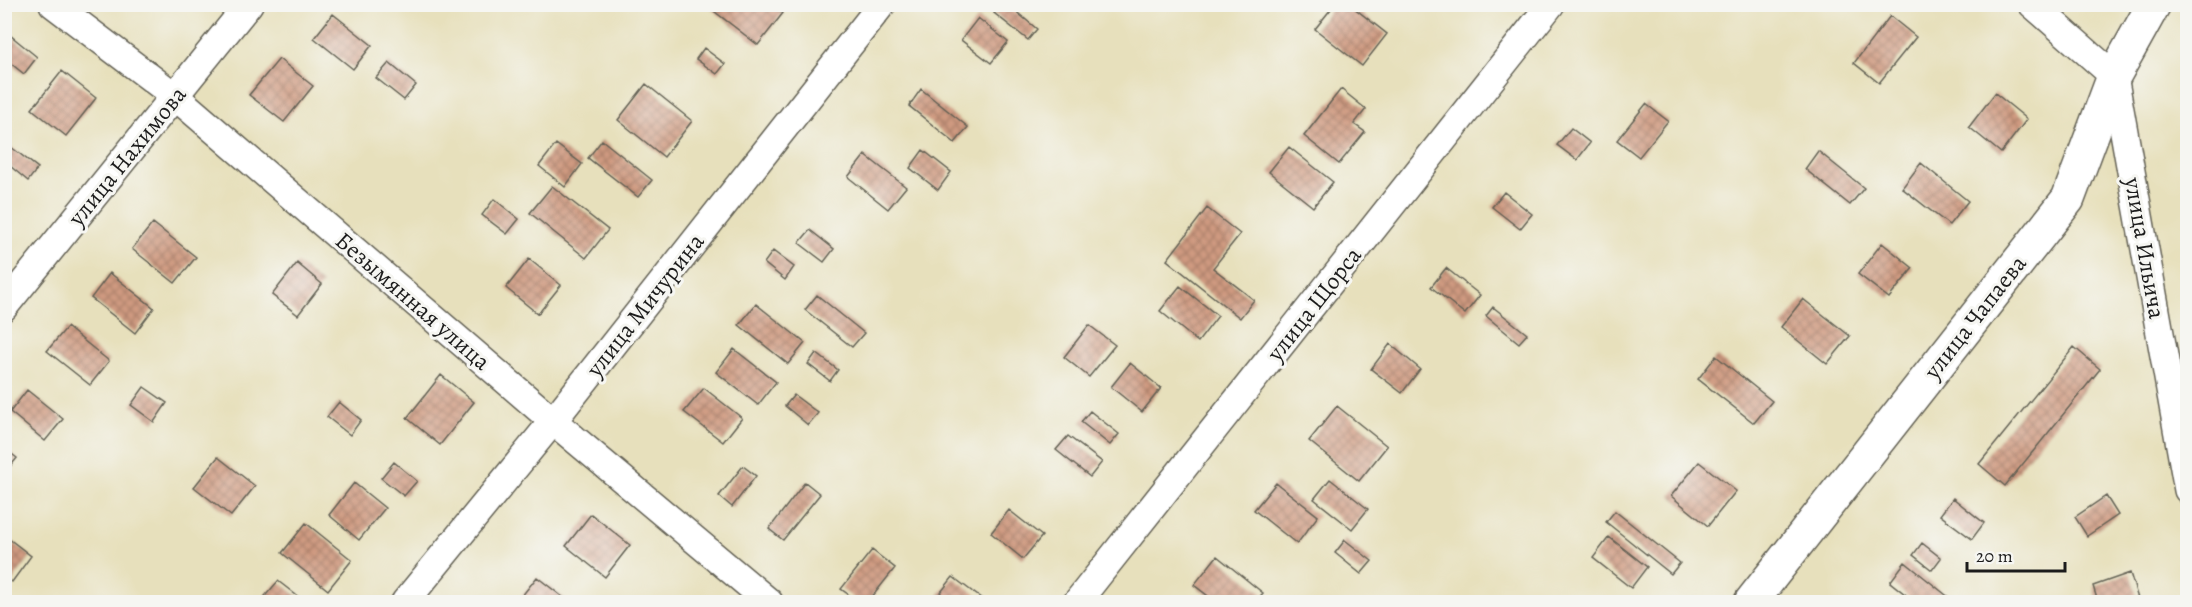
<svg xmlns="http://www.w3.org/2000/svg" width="2192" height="607" viewBox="0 0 2192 607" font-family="Alegreya,serif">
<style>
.building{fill:url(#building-cross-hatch)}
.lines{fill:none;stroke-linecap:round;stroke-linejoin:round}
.minor-casing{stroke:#636154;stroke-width:30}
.secondary-casing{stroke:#636154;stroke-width:36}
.minor{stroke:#fff;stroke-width:27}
.secondary{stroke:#fff;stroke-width:33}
.labels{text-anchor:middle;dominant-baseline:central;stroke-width:6;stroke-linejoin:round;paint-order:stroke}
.street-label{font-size:24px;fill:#1c1c1c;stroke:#f6f6f2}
</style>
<defs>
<pattern id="building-cross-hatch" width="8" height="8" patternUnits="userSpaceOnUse" patternTransform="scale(1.5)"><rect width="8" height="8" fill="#cf9a80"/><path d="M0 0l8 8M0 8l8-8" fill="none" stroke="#a77d68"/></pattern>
</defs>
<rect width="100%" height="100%" fill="#f6f6f2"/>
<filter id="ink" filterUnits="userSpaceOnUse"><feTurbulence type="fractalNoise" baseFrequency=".0167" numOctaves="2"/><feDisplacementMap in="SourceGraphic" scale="12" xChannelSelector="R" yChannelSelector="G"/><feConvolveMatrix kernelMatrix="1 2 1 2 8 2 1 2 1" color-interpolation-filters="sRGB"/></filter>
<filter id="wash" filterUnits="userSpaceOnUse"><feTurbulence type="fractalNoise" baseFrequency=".008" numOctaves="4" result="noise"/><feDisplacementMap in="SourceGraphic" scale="24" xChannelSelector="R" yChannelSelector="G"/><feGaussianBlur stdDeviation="1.35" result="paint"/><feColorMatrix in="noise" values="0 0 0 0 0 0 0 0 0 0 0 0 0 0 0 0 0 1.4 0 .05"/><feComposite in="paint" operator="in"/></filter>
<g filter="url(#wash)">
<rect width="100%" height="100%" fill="#e7e0bc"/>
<g id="blocks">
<path class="building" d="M713,4H772L783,13L758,45L710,8Z
M1001,4H1007L1037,29L1028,40L994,13Z
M1335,4H1349L1387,34L1362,66L1315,29Z
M333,14L372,45L353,69L314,38Z
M1890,16L1916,37L1879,83L1854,63Z
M978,18L1008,42L991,63L961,40Z
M10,35L37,57L24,74L4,58V43Z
M704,48L725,64L717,74L696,59Z
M279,59L313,86L284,122L249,95Z
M389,63L416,85L404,100L376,78Z
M62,71L96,98L66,136L32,109Z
M646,84L692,121L664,157L618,120Z
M921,89L968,127L955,143L909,106Z
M1341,89L1366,109L1354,124L1365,132L1339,164L1304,136Z
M1995,93L2027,119L2001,153L1969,127Z
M1646,104L1668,121L1639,157L1617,140Z
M1571,128L1590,143L1577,160L1557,145Z
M602,140L652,180L638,197L588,158Z
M556,144L582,164L565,187L539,166Z
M11,147L38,168L28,181L4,161V155Z
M1289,147L1333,182L1313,207L1269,172Z
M923,150L951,172L938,190L910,168Z
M1818,151L1864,188L1850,205L1805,169Z
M865,155L906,187L888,209L848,177Z
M1921,163L1968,201L1949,225L1902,188Z
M552,186L608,230L586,258L530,213Z
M1504,192L1532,214L1520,229L1492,207Z
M494,199L519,219L507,234L482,215Z
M1207,208L1240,234L1213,268L1254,300L1240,318L1167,260Z
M153,223L196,257L175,283L132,249Z
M810,230L834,249L824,262L799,243Z
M1882,243L1913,268L1889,298L1858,274Z
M773,251L794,267L785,280L764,263Z
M529,259L561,285L538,314L506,288Z
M297,263L322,284L298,315L272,295Z
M1446,268L1480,295L1465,314L1431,287Z
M110,273L154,308L135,333L91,298Z
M1180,286L1218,316L1198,342L1160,311Z
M817,295L864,333L852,347L805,310Z
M1803,299L1850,336L1827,364L1781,327Z
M756,304L805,343L788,364L739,325Z
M1493,307L1527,334L1519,343L1486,316Z
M1089,325L1115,345L1089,377L1064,357Z
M67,327L109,361L90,385L47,351Z
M1390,344L1420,369L1402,393L1371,369Z
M2074,347L2100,369L2005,486L1979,464Z
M734,349L776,382L758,405L716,372Z
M816,353L838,370L830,381L808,364Z
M1716,356L1772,401L1754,423L1698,379Z
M1130,363L1161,388L1142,412L1111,387Z
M441,375L474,402L440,445L407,418Z
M144,387L167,403L154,422L131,405Z
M704,388L742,418L723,442L684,412Z
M27,390L63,419L45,441L10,412Z
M794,395L818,413L808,425L785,406Z
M339,402L361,420L350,435L327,417Z
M1337,406L1387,446L1359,481L1309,441Z
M1090,411L1119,434L1110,445L1081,422Z
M1068,436L1102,462L1090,477L1056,450Z
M4,448L17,458L4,474Z
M218,457L255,486L231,516L194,487Z
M394,462L417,481L404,496L381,478Z
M1699,462L1736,491L1708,526L1671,496Z
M743,466L756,476L732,507L719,496Z
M1330,479L1368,509L1352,529L1314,499Z
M805,482L820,494L783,540L769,529Z
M354,483L385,508L359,540L329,515Z
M1276,483L1318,516L1297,544L1254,510Z
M2106,496L2118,515L2087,536L2075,517Z
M1953,498L1984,523L1972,539L1940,515Z
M1009,510L1042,536L1023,559L991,533Z
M1615,511L1680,563L1671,574L1606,522Z
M591,514L630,545L605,577L566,546Z
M306,523L352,560L328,590L282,553Z
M4,535L31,556L12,582L4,576Z
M1609,537L1647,567L1631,588L1593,558Z
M1345,540L1372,561L1361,574L1335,553Z
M1922,543L1941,558L1932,570L1913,555Z
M872,550L895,568L868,602H859L841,589Z
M1217,556L1263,593L1255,602H1216L1194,585Z
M1905,562L1951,599L1948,602H1915L1890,582Z
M2130,573L2139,602H2098L2093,586Z
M537,577L569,602H517Z
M953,577L986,602H933Z
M278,581L305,602H260Z"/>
</g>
</g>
<g filter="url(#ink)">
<use href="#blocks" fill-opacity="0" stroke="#636154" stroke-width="1.5"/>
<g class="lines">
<g class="minor-casing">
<path id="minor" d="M53,4L176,97L553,421L769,602
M2032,4L2114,76L2188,490
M4,307L249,4
M405,602L553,421L882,4
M1077,602L1551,4"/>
</g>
<g class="secondary-casing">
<path id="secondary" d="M1751,602L2068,199L2114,76L2154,4"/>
</g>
<use href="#minor" class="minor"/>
<use href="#secondary" class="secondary"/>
</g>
</g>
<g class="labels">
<g class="street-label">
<text transform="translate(127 156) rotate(-51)">улица Нахимова</text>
<text transform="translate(2145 248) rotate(80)">улица Ильича</text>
<text transform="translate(413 301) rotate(41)">Безымянная улица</text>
<text transform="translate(1314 304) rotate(-52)">улица Щорса</text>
<text transform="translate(645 305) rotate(-52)">улица Мичурина</text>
<text transform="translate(1975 317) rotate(-52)">улица Чапаева</text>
</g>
</g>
<rect width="2192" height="607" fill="none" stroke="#f6f6f2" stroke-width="24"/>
<path d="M1967 562v9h98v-9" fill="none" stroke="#1c1c1c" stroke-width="3"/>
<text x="1976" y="562" font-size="18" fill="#1c1c1c" stroke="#f6f6f2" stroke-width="4.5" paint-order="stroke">20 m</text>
</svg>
